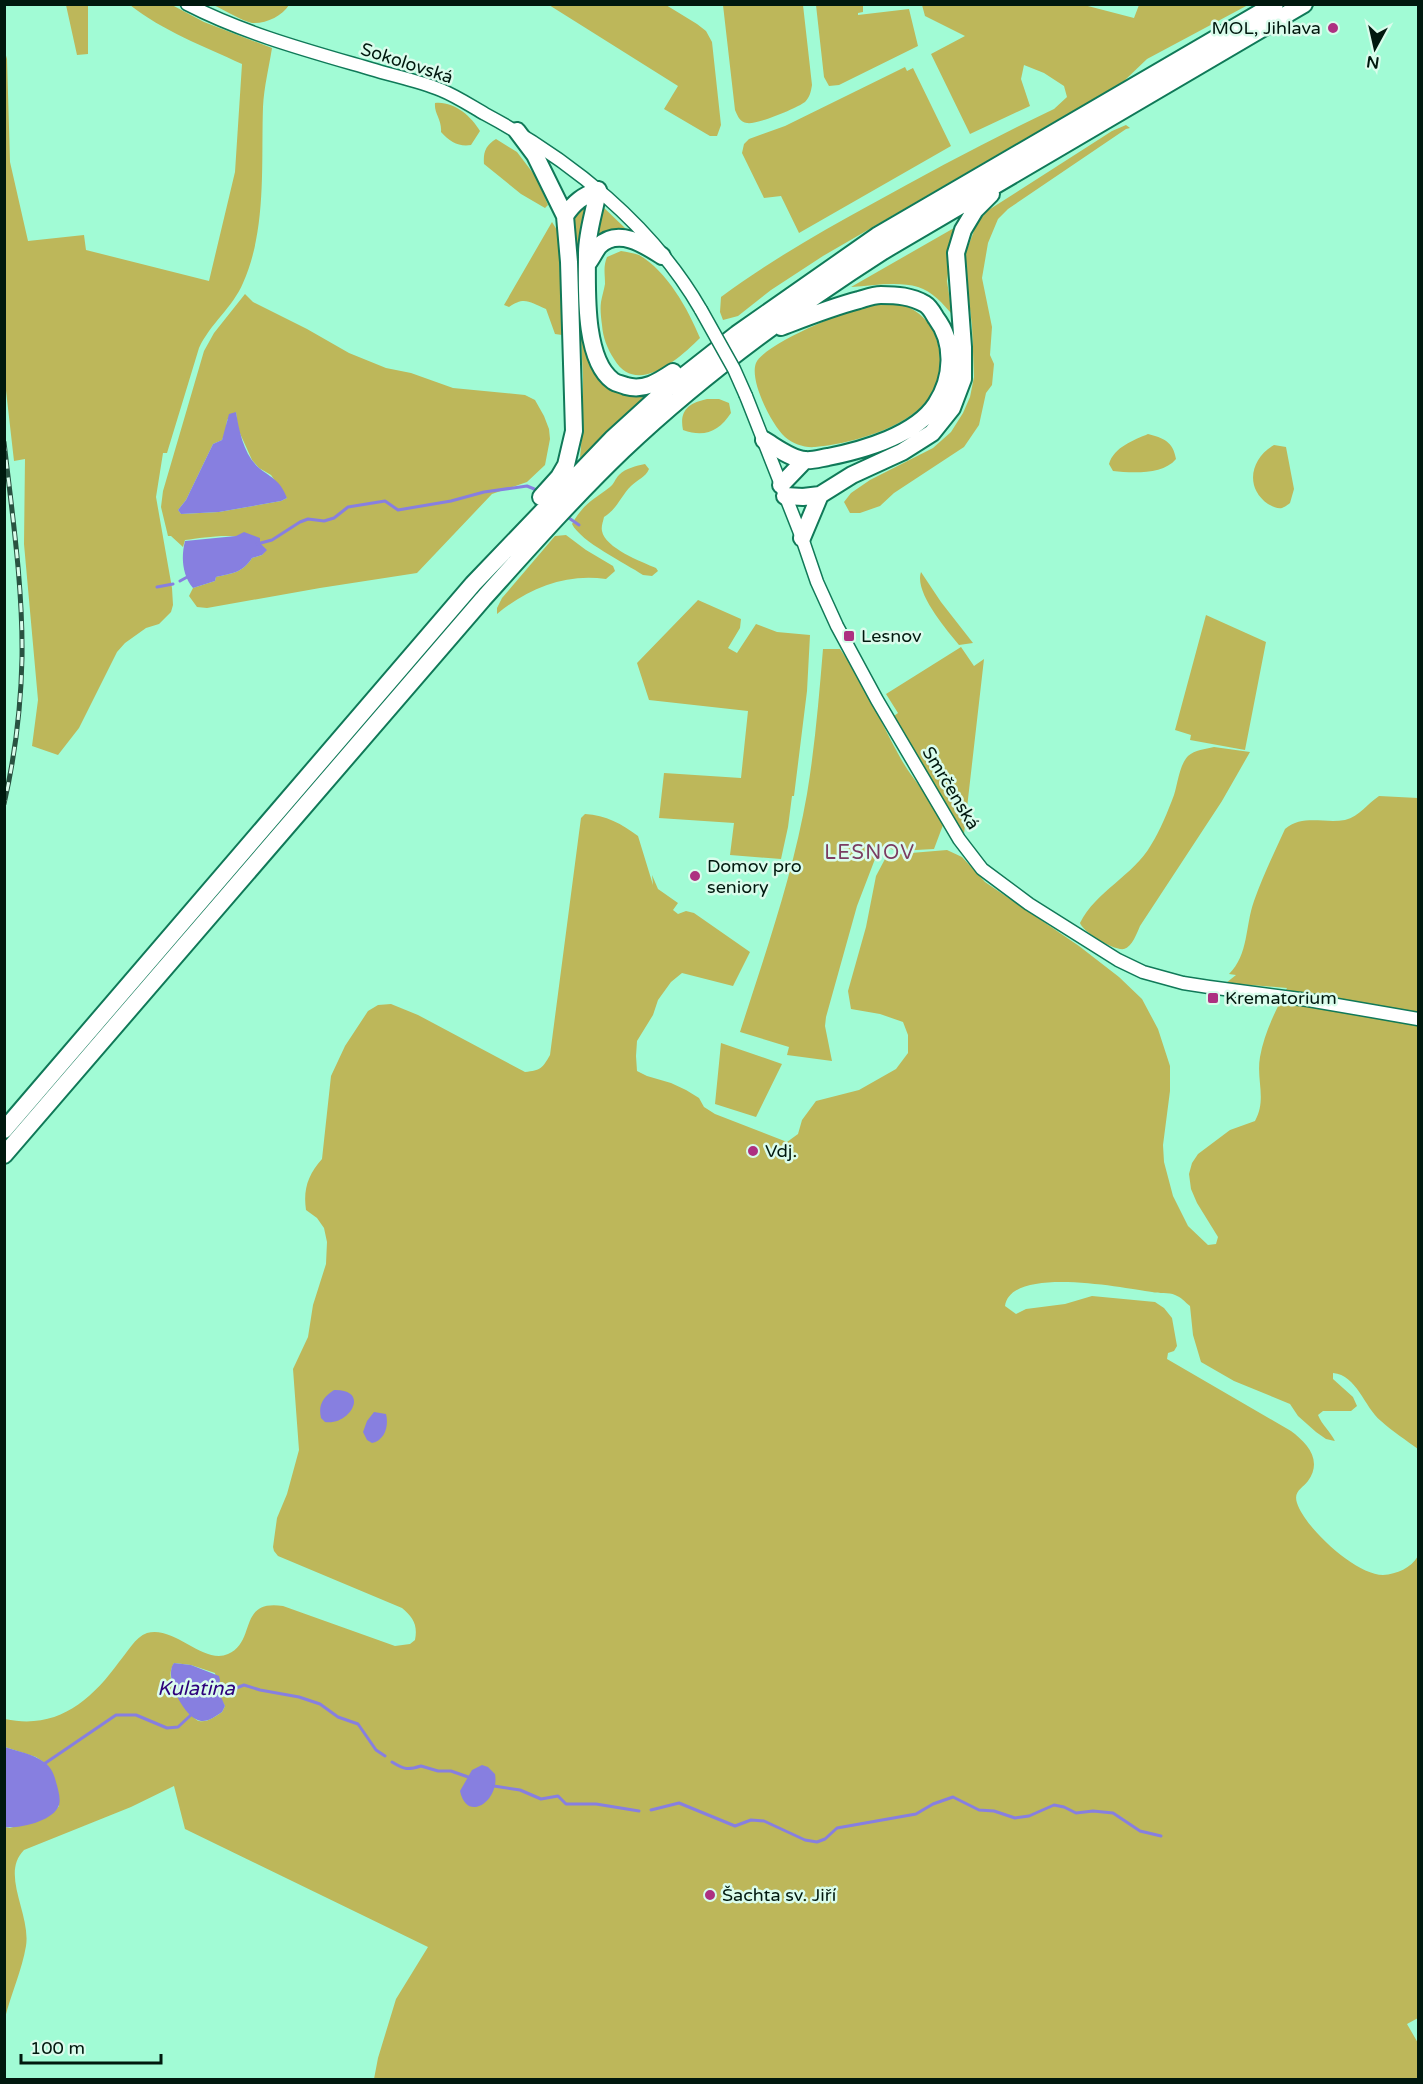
<svg xmlns="http://www.w3.org/2000/svg" width="1423" height="2084" viewBox="0 0 1423 2084" font-family="'Varela Round',sans-serif">
<style>
.green{fill:#bdb75a;fill-rule:evenodd}
.water{fill:#877fe0}
.lines{fill:none;stroke-linecap:round;stroke-linejoin:round}
.stream{stroke:#877fe0;stroke-width:3}
.minor-casing{stroke:#107958;stroke-width:15}
.highway-casing{stroke:#107958;stroke-width:20}
.minor{stroke:#fff;stroke-width:12}
.highway{stroke:#fff;stroke-width:16}
.rail-casing{stroke:#295241;stroke-width:5}
.rail{stroke:#dafcec;stroke-width:3;stroke-dasharray:9;stroke-linecap:butt}
.minor-bridge-casing{stroke:#107958;stroke-width:15;stroke-linecap:butt}
.minor-bridge{stroke:#fff;stroke-width:12}
.poi-dot{fill:#ad3081;stroke:#dafcec;stroke-width:2}
.labels{text-anchor:middle;dominant-baseline:central;stroke-width:5;stroke-linejoin:round;paint-order:stroke}
.poi-label{font-size:18px;fill:#00180e;stroke:#dafcec;text-anchor:start}
.street-label{font-size:18px;fill:#00180e;stroke:#dafcec}
.neighbourhood-label{font-size:20px;letter-spacing:1.5px;fill:#7b3c61;stroke:#dafcec}
.water-label{font-size:20px;font-style:italic;fill:#2d007b;stroke:#dafcec}
</style>
<rect width="100%" height="100%" fill="#a1fbd5"/>
<path class="green" d="M66,5H88V54L77,55Z
M130,5H172L204,22L272,48C269,67 264,87 263,107C261,165 267,229 243,283C233,307 210,324 199,348L167,453H163L156,497L172,588L173,605L171,612L159,624L146,628L125,643L117,652L79,728L58,755L32,746L38,700L24,544L25,459L14,461L4,373L5,52L7,59L10,162L28,241L84,235L86,250L209,281L235,172L242,64C203,46 163,31 130,5Z
M213,5H289C282,16 266,24 252,23C242,21 223,9 213,5Z
M549,5H666L697,24L706,31L712,42L721,125L717,136H710L664,109L678,86Z
M723,5H803L812,85C811,91 810,97 805,102C797,108 757,125 747,123C740,122 738,117 735,110Z
M816,5H863V12L858,13V15L909,9L918,46L839,85L829,86L824,77Z
M922,5H1084L1134,18L1139,5H1248L1147,59L1124,81L1102,94L823,256L771,290L738,316L723,320L720,312L721,297C768,262 819,233 870,205C931,171 991,139 1054,109L1067,97L1064,86L1044,73L1024,65L1021,79L1030,106L970,134L931,54L965,36L925,16Z
M905,67L907,71L913,68L951,146L799,233L781,196L764,198L742,153L744,144L749,139L785,126Z
M435,103C454,101 471,116 480,131L471,145C459,147 450,142 441,132C442,119 434,114 435,103Z
M1126,125L1130,128L1126,129L1008,209L998,219L988,243L982,278L992,327L990,355L994,364L992,385L986,393L979,425L964,447L894,493L880,506L860,513H850L844,502L851,493L870,480L933,448L951,432L963,413L970,397L974,377L972,326L964,257L977,223L987,211L1112,131Z
M496,139L517,152L536,177L548,205L545,208L521,194L484,164C483,152 486,145 496,139Z
M588,202L582,331L590,361L641,395L644,399L580,458L583,422V377L577,264L574,229L576,211Z
M601,205L625,228L623,231L597,238Z
M552,222L557,230L559,246L562,335L555,334L546,309C530,302 524,296 509,307L504,305Z
M954,228L947,281L952,314C943,304 932,291 918,287C897,281 872,286 851,287Z
M621,251C627,252 634,253 639,255C667,271 688,309 700,338C679,359 636,397 614,359C607,348 603,338 602,325C601,317 600,309 601,302C602,296 604,290 605,284C605,273 603,267 607,257Z
M245,294L253,302L307,329L349,353L386,368L411,373L453,388L525,395L535,400L544,416L549,429L550,439L545,465L527,482L492,494L417,573L320,588L207,608L197,607L189,596L193,588L215,581L216,577C233,573 242,573 252,558L262,555L266,550C249,529 210,537 185,540L183,547L171,536H168L161,507L163,491L204,351L214,333ZM236,412L238,429L252,460L259,468L271,475L287,498L281,501L219,512L181,514L178,510L186,500L213,444L222,440L226,430L227,420Z
M887,303C941,303 957,374 920,408C895,431 848,444 815,447C805,448 793,444 785,437C772,425 749,381 756,363C764,344 847,310 869,305C874,304 881,304 887,303Z
M707,399H719L729,403L731,413C719,431 705,438 683,430C679,410 689,403 707,399Z
M1148,434C1163,438 1173,441 1176,459C1163,475 1132,473 1113,471L1109,464C1114,447 1134,440 1148,434Z
M1274,445L1286,447L1294,489L1290,503C1289,504 1283,508 1282,508C1277,509 1272,506 1268,504C1244,487 1251,458 1274,445Z
M645,464L649,469C646,477 637,480 631,486C621,496 617,509 604,517C603,522 601,526 602,531C605,548 642,562 656,568L658,571L652,576L643,575C625,563 581,542 572,524C584,503 592,501 610,487C614,484 615,479 619,475C626,468 636,466 645,464Z
M566,535L586,550L613,566L615,571L606,579C566,573 528,588 497,614V608L502,598L555,536Z
M921,572L941,602L973,643L959,645C946,629 914,592 921,572Z
M698,600L741,619L740,628L728,648L737,653L756,624L777,632L810,635L807,691L794,796H792L788,827L781,859L730,855L734,823L659,818L664,773L741,778L748,711L649,700L637,663Z
M1206,615L1266,642L1245,750L1190,740L1191,735L1175,730Z
M961,647L974,666L984,659L964,834L894,716L898,713L886,694Z
M823,649H840C865,683 880,722 901,759C914,782 933,800 943,825L934,849L898,851L880,846L857,906L826,1017L825,1026L832,1061L787,1055L789,1047L740,1032C765,954 793,875 807,794C815,746 819,697 823,649Z
M1214,747L1250,752L1222,801L1140,926C1137,933 1132,947 1124,949C1114,951 1083,932 1080,923C1096,891 1133,876 1151,845C1160,831 1168,811 1174,795C1178,783 1179,766 1188,756C1195,750 1205,749 1214,747Z
M1379,796L1418,798V1449C1406,1440 1393,1432 1381,1421C1364,1407 1357,1375 1333,1373V1379L1353,1397L1357,1406L1351,1411H1323L1318,1415C1322,1425 1330,1431 1335,1441L1326,1439L1316,1432L1298,1416L1290,1404L1234,1381L1201,1362L1193,1335L1190,1306C1185,1302 1181,1297 1175,1295C1169,1292 1159,1294 1152,1292C1124,1288 1011,1265 1005,1306L1016,1314L1026,1309L1065,1304L1092,1296L1155,1302L1164,1308L1172,1318L1177,1346L1174,1351L1168,1353L1167,1359L1291,1431C1307,1443 1323,1460 1308,1481C1303,1488 1293,1491 1297,1503C1305,1528 1356,1575 1383,1575C1397,1574 1411,1568 1418,1556V2018L1407,2024L1418,2043V2079H374L378,2058L396,1999L428,1947L185,1829L174,1786L131,1807L24,1850C0,1874 31,1914 26,1946C22,1970 11,1994 5,2018V1827L10,1828C27,1823 47,1822 59,1806L45,1763L36,1757L5,1747V1719C56,1730 90,1702 119,1662C127,1653 135,1637 147,1633C174,1625 204,1665 228,1654C257,1642 237,1599 283,1606L395,1646L410,1644L415,1640C418,1625 413,1617 402,1608L278,1556L274,1551L273,1547L277,1518L287,1494L299,1450L293,1369L308,1337L313,1305L326,1264L327,1242L324,1228L317,1218L306,1210C303,1189 308,1175 322,1159L331,1076L345,1046L368,1011L378,1005L391,1004L418,1015L525,1072C541,1070 542,1069 550,1055L579,833L581,818L585,814C606,815 622,824 638,836L653,885L652,875L658,889L678,903L673,910L678,914L686,911L694,913L750,952L733,986L682,973L671,982L658,1000L653,1015L637,1041L636,1056L637,1071L647,1076L671,1083L686,1090L699,1098L704,1107L715,1114L787,1142L798,1134L802,1120L816,1101L859,1090L896,1069L908,1053V1035L903,1022L880,1014L851,1009L848,991L866,927L876,876L885,859L899,854L947,850L962,857L985,882L1079,946L1119,977L1142,999L1158,1029L1170,1066V1091L1163,1145L1164,1162L1173,1196L1188,1226L1208,1245L1216,1244L1218,1237L1197,1203L1191,1189L1189,1174L1192,1163L1198,1154L1230,1130L1255,1121C1267,1099 1256,1080 1260,1057C1264,1033 1276,1010 1287,988L1226,983L1236,975L1229,974C1249,954 1245,926 1254,901C1263,876 1274,853 1285,829C1303,814 1325,824 1345,820C1360,816 1367,804 1379,796ZM174,1663L191,1665L215,1673L219,1695L225,1706L222,1712C216,1716 207,1723 199,1721C195,1720 192,1715 189,1711C178,1699 164,1679 174,1663Z
M721,1043L782,1064L756,1117L715,1104Z"/>
<path class="water" d="M236,412C239,431 244,455 259,468C273,479 280,480 287,498L281,501L219,512L181,514L178,510L186,500L213,444L222,440L229,414Z
M244,532L260,538V543L267,550L262,555L252,558C242,573 233,573 216,577L215,581L193,588C182,575 181,557 185,541L236,536Z
M334,1390C371,1389 350,1426 325,1422L321,1418C318,1405 323,1397 334,1390Z
M374,1412L386,1414C389,1426 385,1440 372,1443L367,1440L363,1432L367,1421Z
M174,1663L191,1665L219,1676L220,1680L218,1690L225,1706L222,1712C216,1716 208,1722 201,1721C184,1719 163,1676 174,1663Z
M5,1747C17,1751 33,1754 44,1762C51,1767 54,1774 56,1782C58,1789 61,1799 59,1805C54,1821 19,1829 5,1827Z
M482,1765L488,1767L495,1774C500,1800 467,1824 460,1791L472,1770Z"/>
<g class="lines">
<path class="stream" d="M566,516L579,525
M257,544L272,540L300,522L308,519L324,521L334,518L348,507L385,501L398,510L451,501L484,492L527,486L539,491
M180,581L189,576
M157,587L173,584
M216,1696L244,1685L260,1690L299,1697L320,1704L338,1717L358,1724L376,1750L385,1756
M392,1762C405,1770 408,1770 421,1766L438,1771H451L471,1778
M44,1764L116,1715H136L167,1728L178,1727L192,1714
M494,1786L520,1790L541,1799L558,1796L566,1804H596L639,1811
M651,1810L679,1803L735,1826L751,1820L764,1821L805,1840L817,1842L825,1839L837,1828L916,1814L933,1804L953,1797L979,1810L994,1811L1015,1818L1029,1816L1054,1805L1064,1807L1076,1813L1093,1811L1113,1813L1140,1831L1161,1836"/>
<g class="minor-casing">
<path id="minor" d="M187,4C245,34 309,51 371,69C394,76 419,81 441,90C456,96 471,106 485,114C571,160 652,225 701,310
M746,396L802,538L817,582L837,626L877,700L959,839L982,869L1029,904L1118,960L1143,972L1183,983L1209,987L1308,1000L1418,1019"/>
</g>
<g class="highway-casing">
<path id="highway" d="M517,131L535,155L565,216L569,262L574,431L566,465L559,477L541,497
M598,190C595,210 587,232 587,253C587,287 583,359 613,381C617,384 622,384 626,386C644,391 658,382 673,372
M565,216C574,202 583,196 598,190
M588,263C592,258 595,251 599,246C618,227 645,245 662,256
M764,440C776,447 791,459 805,460C812,461 821,458 828,457C863,450 916,435 936,404C953,378 955,343 936,318C933,313 930,307 925,304C911,296 897,295 881,295C873,295 866,298 859,300C832,307 807,317 781,327
M781,485L805,460
M785,496L803,497L820,495L852,475L902,452L932,433L952,408L963,379V347L956,253L963,230L975,210L991,194
M802,538L820,495
M4,1130L473,584L612,439L667,389L737,334L877,236L1275,4
M4,1155L483,599C529,548 574,497 623,450C703,374 791,310 883,251L1304,4"/>
</g>
<use href="#minor" class="minor"/>
<use href="#highway" class="highway"/>
<g class="rail-casing">
<path id="rail" d="M4,442C12,513 23,586 22,658C21,707 15,756 4,804"/>
</g>
<use href="#rail" class="rail"/>
<g class="minor-bridge-casing">
<path id="minor-bridge" d="M701,310L734,369L746,396"/>
</g>
<use href="#minor-bridge" class="minor-bridge"/>
</g>
<g class="poi-dot">
<circle cx="1333" cy="28" r="6"/>
<rect x="843" y="630" width="12" height="12" rx="3"/>
<circle cx="695" cy="876" r="6"/>
<rect x="1207" y="992" width="12" height="12" rx="3"/>
<circle cx="753" cy="1151" r="6"/>
<circle cx="710" cy="1895" r="6"/>
</g>
<g class="labels">
<g class="poi-label">
<text x="1321" y="28" text-anchor="end">MOL, Jihlava</text>
<text x="861" y="636">Lesnov</text>
<text x="707" y="866">Domov pro<tspan x="707" dy="21">seniory</tspan></text>
<text x="1225" y="998">Krematorium</text>
<text x="765" y="1151">Vdj.</text>
<text x="722" y="1895">Šachta sv. Jiří</text>
</g>
<g class="street-label">
<text transform="translate(407 63) rotate(18)">Sokolovská</text>
<text transform="translate(951 788) rotate(59)">Smrčenská</text>
</g>
<g class="neighbourhood-label">
<text x="870" y="853">LESNOV</text>
</g>
<g class="water-label">
<text x="196" y="1689">Kulatina</text>
</g>
</g>
<rect width="1423" height="2084" fill="none" stroke="#00180e" stroke-width="12"/>
<g transform="translate(1375 48) rotate(188)" stroke="#dafcec" stroke-width="4.5" paint-order="stroke">
<path d="M0-4.5L10 22L0 15L-10 22Z" fill="#00180e"/>
<text y="-9" font-size="16" font-weight="bold" text-anchor="middle" fill="#00180e">N</text>
</g>
<path d="M21 2054v9h140v-9" fill="none" stroke="#00180e" stroke-width="3"/>
<text x="30" y="2054" font-size="18" fill="#00180e" stroke="#dafcec" stroke-width="4.5" paint-order="stroke">100 m</text>
</svg>
